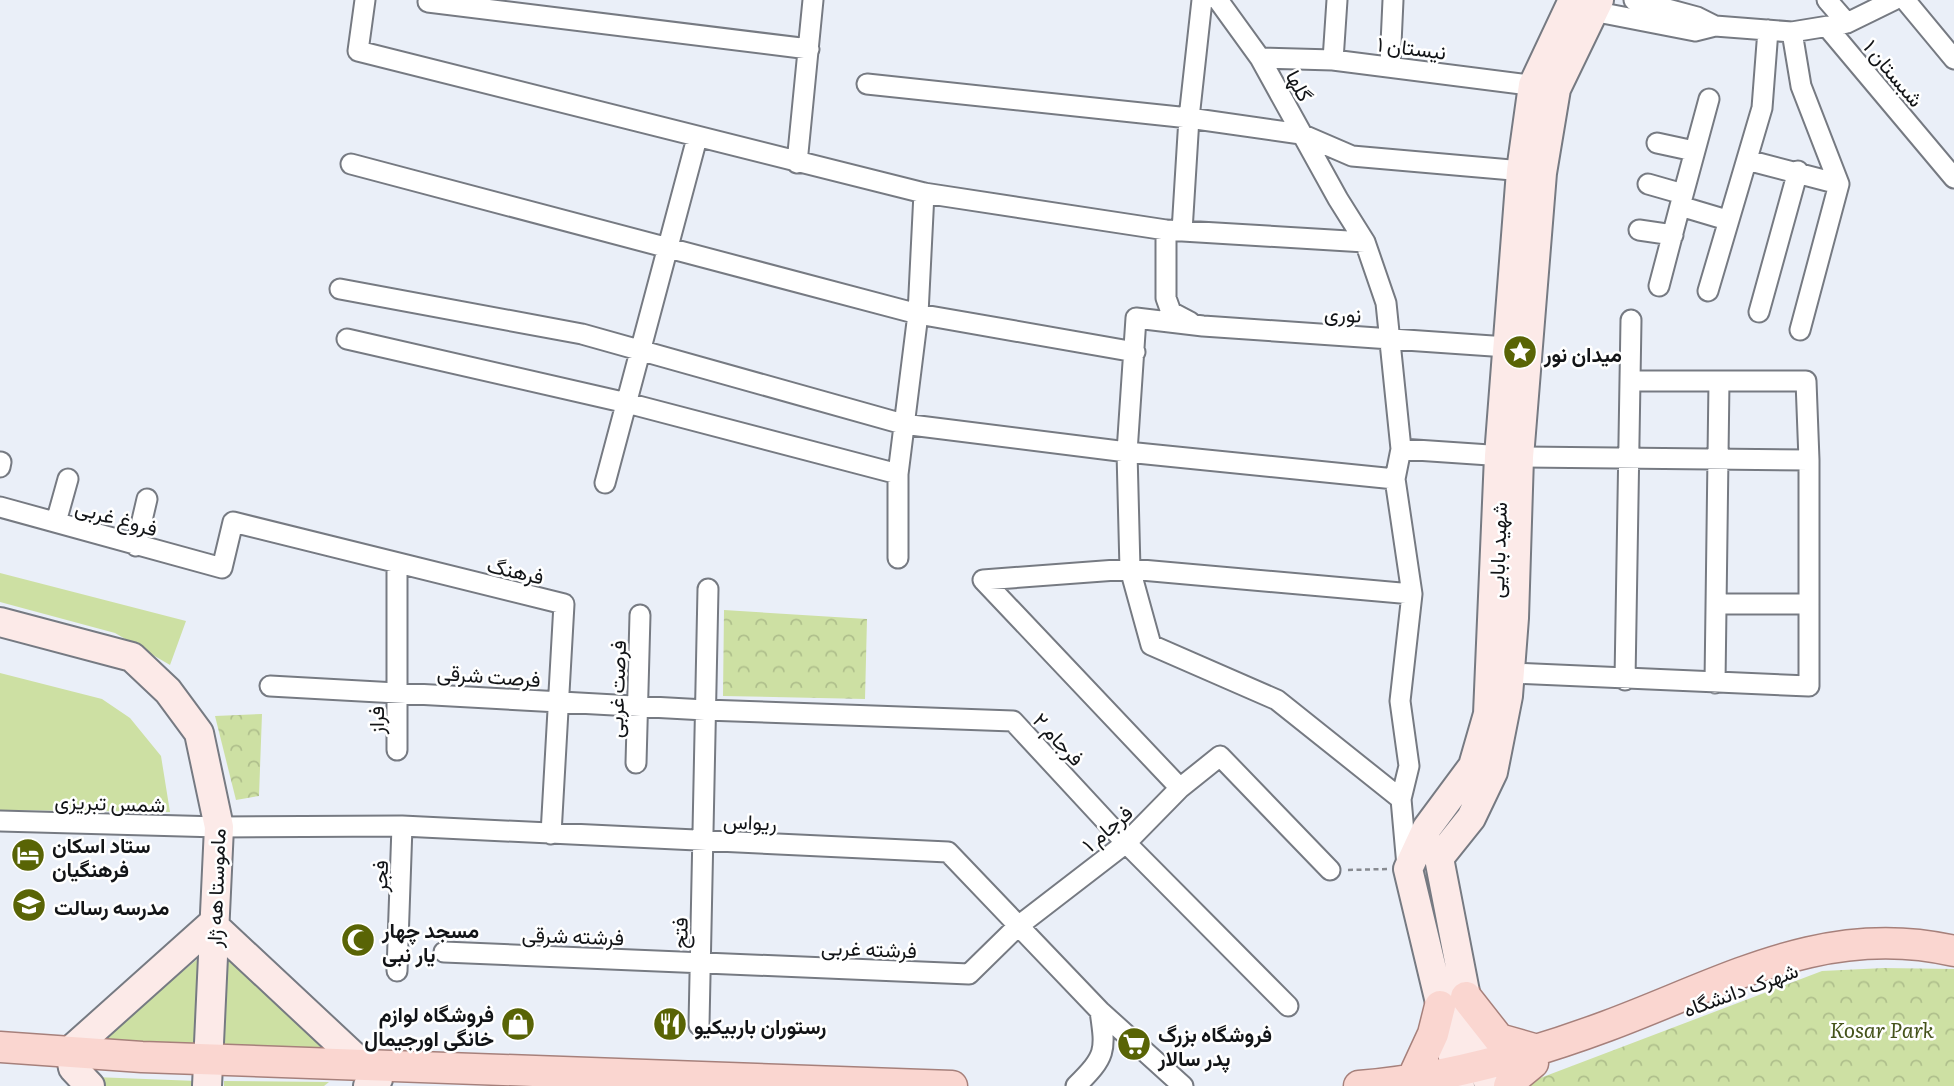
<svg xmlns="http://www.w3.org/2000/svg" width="1954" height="1086" viewBox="0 0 1954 1086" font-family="Literata,Vazirmatn,serif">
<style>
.green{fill:#cde0a3}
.forest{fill:url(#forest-crowns)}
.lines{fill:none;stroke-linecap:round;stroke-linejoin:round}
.street-casing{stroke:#767a82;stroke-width:23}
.secondary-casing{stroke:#767a82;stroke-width:32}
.primary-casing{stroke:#a6807b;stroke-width:33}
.path{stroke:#878a90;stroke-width:2.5;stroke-dasharray:5 3.5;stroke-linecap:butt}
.street{stroke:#fff;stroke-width:19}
.secondary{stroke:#fceae8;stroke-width:28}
.primary{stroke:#fad6d0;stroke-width:30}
.labels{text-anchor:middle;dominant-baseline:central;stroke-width:5;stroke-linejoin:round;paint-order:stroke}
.street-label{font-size:21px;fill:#121417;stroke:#fff}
.poi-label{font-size:21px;font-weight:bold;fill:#121417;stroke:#fff;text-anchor:start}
.park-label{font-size:21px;font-style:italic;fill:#45531b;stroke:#fff}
</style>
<defs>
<pattern id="forest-crowns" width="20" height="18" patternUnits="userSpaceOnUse" patternTransform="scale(1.75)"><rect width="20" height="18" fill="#cde0a3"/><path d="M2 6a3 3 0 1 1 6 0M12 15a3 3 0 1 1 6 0" fill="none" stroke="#afbf8c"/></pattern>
</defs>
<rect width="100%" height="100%" fill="#eaeff8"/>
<path class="green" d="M0,573L186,621L170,665L115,633L0,602Z
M0,673L102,699L130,718L161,756L170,812L0,810Z
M227,951L336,1053L223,1050Z
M200,957L196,1052L87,1050Z
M94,1077L197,1081V1086H104Z
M224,1081L329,1082L324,1086H224Z"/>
<path class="forest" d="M724,610L867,619L865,699L723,696Z
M262,714L259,796L236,800L215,716Z
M1884,968L1954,969V1086H1529L1535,1080L1822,971Z"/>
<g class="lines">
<g class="street-casing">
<path id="street" d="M365,0L358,51L924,193L1166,230L1365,242
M1218,0L1260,58L1338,199L1365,242L1386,303L1401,449L1395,479L1412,594L1400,701L1409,766L1401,799L1407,866
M1634,0L1697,17L1715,26
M1827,0L1847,23
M1905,0L1954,59
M428,2L809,49
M1582,9L1695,31L1715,26L1792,32L1847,23L1894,0
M1828,28L1954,178
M1792,32L1801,86L1839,184L1800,330
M1260,58L1333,60L1545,87
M1333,60L1337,0
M1390,66L1393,0
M867,84L1189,118L1301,134L1352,156L1534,172
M1709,99L1680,206L1727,220
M1657,143L1694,151
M1747,160L1839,184
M797,163L813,0
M351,164L918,314L1135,352
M1648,184L1683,194
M1166,230V298L1171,312L1190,322
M1639,230L1673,235
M1182,231L1189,118L1202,0
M1659,286L1680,206
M340,289L582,334L903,424L1127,452L1130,569L1151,645L1277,700L1401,799
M1708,291L1762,108L1768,30
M1759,312L1798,171
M347,339L627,403L898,474
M1401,449L1519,457L1809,460
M0,467L1,462
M1395,479L1127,452L1136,318L1203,326L1507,347
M605,483L697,138
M0,507L222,568L233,522L564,604L551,834
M56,522L68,479
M136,546L147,499
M898,558V474L918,314L924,193
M983,580L1130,569L1412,594
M983,580L1180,788
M1726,604H1809
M1511,673L1809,686V460L1806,381H1631
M1625,680L1631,320
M1715,683L1719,381
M270,686L705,710L1013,721L1126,843L1288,1006
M397,750V565
M636,763L640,615
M0,821L219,827L402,826L948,852L1100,1011L1183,1086
M444,952L969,974L1017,927L1126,843L1180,788L1220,756L1330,870
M397,971L402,826
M699,1025L708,589
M1076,1086C1106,1056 1106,1052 1100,1011"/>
</g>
<g class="secondary-casing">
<path id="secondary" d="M0,622L132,657L168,691L199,733L219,827L207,1086
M90,1086L73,1068L70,1051L212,924L378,1079L368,1086
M1460,1086L1408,869L1427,828L1473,766L1488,714L1499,456L1521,171L1533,85L1573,0
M1489,1086L1466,997L1439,858L1471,818L1493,772L1508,696L1514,618L1519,457L1542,173L1556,89L1599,0"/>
</g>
<g class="primary-casing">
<path id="primary" d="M1466,997L1499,1039L1534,1049
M0,1047L142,1057L952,1086
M1359,1086C1442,1079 1529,1055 1607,1026C1723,983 1825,921 1954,951
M1409,1086L1433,1034L1440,1006
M1509,1086L1511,1081L1533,1063"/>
</g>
<path class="path" d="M1348,870L1387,869"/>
<use href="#street" class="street"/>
<use href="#secondary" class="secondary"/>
<use href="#primary" class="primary"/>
</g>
<defs>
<g id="sight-disc" transform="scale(1.75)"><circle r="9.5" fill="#596405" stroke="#fff"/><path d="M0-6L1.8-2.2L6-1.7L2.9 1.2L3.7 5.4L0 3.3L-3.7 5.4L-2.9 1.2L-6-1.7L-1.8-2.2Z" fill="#fff"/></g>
<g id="hotel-disc" transform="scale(1.75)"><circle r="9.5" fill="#596405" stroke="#fff"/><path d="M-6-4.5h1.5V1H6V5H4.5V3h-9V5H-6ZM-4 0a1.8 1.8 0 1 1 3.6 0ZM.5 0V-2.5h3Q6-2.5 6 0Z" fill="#fff"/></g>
<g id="school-disc" transform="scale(1.75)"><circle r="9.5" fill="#596405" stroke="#fff"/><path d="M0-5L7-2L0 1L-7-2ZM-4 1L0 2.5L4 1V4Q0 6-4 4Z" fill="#fff"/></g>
<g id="mosque-disc" transform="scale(1.75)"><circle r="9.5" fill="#596405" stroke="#fff"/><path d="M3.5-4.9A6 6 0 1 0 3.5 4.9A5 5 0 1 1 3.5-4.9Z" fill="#fff"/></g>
<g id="shop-disc" transform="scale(1.75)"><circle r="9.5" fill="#596405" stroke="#fff"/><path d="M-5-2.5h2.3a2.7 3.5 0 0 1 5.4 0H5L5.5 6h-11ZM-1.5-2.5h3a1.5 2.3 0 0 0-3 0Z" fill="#fff"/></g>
<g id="restaurant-disc" transform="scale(1.75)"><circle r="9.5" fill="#596405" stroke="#fff"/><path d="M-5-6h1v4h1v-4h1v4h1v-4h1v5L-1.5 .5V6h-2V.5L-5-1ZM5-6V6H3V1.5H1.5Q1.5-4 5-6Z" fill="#fff"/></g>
<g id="supermarket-disc" transform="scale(1.75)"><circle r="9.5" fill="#596405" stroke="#fff"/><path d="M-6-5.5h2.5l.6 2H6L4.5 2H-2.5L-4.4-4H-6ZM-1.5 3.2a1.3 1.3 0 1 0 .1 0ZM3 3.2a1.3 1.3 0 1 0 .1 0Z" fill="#fff"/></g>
</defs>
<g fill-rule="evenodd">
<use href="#sight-disc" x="1520" y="352"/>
<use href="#hotel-disc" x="28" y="855"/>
<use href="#school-disc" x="29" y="905"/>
<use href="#mosque-disc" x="358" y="940"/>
<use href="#shop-disc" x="518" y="1024"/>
<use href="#restaurant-disc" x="670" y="1024"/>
<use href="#supermarket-disc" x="1134" y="1044"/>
</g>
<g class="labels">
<g class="street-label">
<text transform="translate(1412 46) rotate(7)">نیستان ۱</text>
<text transform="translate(1895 72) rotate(50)">شبستان ۱</text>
<text transform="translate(1301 85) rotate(62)">گلها</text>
<text transform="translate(1343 312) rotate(4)">نوری</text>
<text transform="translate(117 516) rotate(16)">فروغ غربی</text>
<text transform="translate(1496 550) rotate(-88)">شهید بابایی</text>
<text transform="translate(516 569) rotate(13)">فرهنگ</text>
<text transform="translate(489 674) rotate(4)">فرصت شرقی</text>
<text transform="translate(615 689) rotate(-88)">فرصت غربی</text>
<text transform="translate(374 720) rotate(-90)">فراز</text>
<text transform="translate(1060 738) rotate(47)">فرجام ۲</text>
<text transform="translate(110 801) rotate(2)">شمس تبریزی</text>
<text transform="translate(750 820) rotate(2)">ریواس</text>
<text transform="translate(1106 827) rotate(-41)">فرجام ۱</text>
<text transform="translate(378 876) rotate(-88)">فجر</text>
<text transform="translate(214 888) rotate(-88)">ماموستا هه ژار</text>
<text transform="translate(678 933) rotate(-89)">فتح</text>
<text transform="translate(573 934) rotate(2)">فرشته شرقی</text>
<text transform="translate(869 947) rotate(2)">فرشته غربی</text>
<text transform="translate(1740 988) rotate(-20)">شهرک دانشگاه</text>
</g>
<g class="poi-label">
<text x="1544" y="352">میدان نور</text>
<text x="52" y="843">ستاد اسکان<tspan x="52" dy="24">فرهنگیان</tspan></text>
<text x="54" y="905">مدرسه رسالت</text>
<text x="382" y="928">مسجد چهار<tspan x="382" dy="24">یار نبی</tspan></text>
<text x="494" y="1012" text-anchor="end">فروشگاه لوازم<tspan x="494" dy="24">خانگی اورجیمال</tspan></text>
<text x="694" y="1024">رستوران باربیکیو</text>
<text x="1158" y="1032">فروشگاه بزرگ<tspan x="1158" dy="24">پدر سالار</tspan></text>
</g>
<g class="park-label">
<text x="1882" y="1028">Kosar Park</text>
</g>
</g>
</svg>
